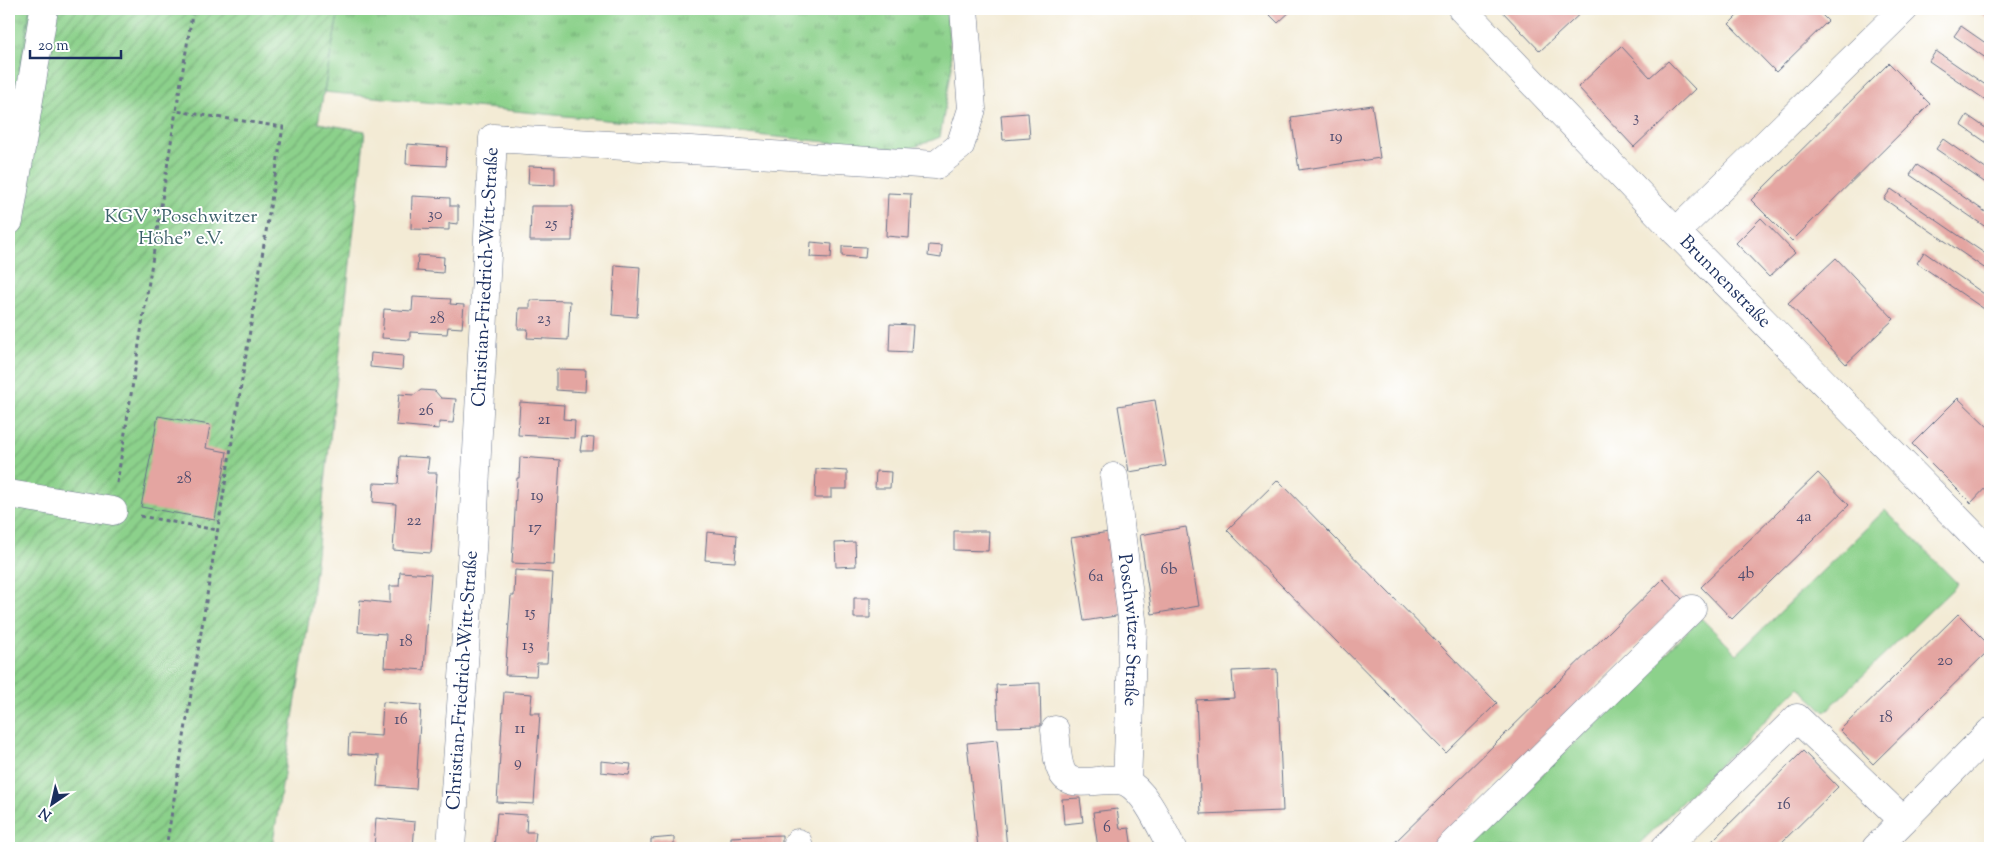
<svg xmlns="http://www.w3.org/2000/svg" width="1999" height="857" viewBox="0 0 1999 857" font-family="'Sorts Mill Goudy',serif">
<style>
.grass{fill:url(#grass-tufts);stroke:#548074}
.park{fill:#8cd18b;stroke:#548074}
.garden{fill:url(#garden-furrows);stroke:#548074}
.building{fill:#e4a5a1}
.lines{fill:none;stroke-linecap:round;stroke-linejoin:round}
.minor-casing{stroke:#677188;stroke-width:29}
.path{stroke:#677188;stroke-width:3;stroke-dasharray:4 4;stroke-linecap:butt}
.minor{stroke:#fff;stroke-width:28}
.labels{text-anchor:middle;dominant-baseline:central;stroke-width:4;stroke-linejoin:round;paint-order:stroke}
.number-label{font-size:16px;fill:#4d4c6f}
.park-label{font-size:19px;fill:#3d606c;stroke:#fff}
.street-label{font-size:19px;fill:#1b2f5e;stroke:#fff}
</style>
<defs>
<pattern id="grass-tufts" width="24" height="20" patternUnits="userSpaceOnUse" patternTransform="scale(1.25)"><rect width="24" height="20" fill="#8cd18b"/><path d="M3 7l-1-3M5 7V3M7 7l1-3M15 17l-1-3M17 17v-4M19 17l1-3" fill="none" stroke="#72aa75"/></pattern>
<pattern id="garden-furrows" width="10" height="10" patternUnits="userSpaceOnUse" patternTransform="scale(1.25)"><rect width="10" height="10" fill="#8cd18b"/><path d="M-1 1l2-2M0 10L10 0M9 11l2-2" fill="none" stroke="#72aa75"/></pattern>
</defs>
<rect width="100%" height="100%" fill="#fff"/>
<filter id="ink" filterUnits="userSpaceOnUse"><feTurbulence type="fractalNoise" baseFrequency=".02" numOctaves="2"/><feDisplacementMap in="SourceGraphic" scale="10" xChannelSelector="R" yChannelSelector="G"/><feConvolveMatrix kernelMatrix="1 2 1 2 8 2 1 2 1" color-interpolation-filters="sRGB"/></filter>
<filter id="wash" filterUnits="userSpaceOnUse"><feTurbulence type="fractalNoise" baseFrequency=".0096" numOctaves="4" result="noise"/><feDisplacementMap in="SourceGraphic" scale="20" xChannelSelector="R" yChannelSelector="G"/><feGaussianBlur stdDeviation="1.12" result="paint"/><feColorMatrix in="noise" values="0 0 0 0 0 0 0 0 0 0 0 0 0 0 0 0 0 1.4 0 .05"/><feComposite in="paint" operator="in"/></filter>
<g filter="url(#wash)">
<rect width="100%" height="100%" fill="#f3ebd5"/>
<path class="grass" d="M9,9H30L9,138Z
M339,9H946L952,66L940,137L907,150L324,92Z"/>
<path class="park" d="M1885,510L1958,584L1825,712L1799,687L1635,848H1467L1701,618L1737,654Z"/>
<path class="garden" d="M30,9H339L318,123L365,131L311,606L272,848H9V138Z"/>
<g id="blocks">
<path class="building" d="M1264,9H1293L1278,23Z
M1500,9H1585L1540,51Z
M1744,9H1816L1828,21L1776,72L1729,24Z
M1982,9H1990V20L1979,12Z
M1961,26L1990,46V61L1954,36Z
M1621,46L1650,77L1668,61L1695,89L1634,147L1578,87Z
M1936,51L1990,88V103L1929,61Z
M1889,63L1930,104L1792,241L1751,200Z
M1372,105L1380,158L1299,170L1291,117Z
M1028,113L1030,138L1003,140L1001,115Z
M1967,115L1990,131V145L1961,125Z
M1943,139L1990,172V186L1936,149Z
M407,144L447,147L446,166L406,164Z
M1917,165L1990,215V230L1910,175Z
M529,166L555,167V185L528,184Z
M1891,189L1990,257V272L1884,199Z
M888,193L911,194L909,238L886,236Z
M412,196L450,198V206H458V224L449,223V230L411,229Z
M531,206H573L572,241H530Z
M1761,218L1795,253L1769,277L1736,243Z
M811,242L832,244L831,258L810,257Z
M929,245L942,246L941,258L928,256Z
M842,246L866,247L865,258L842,256Z
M1924,252L1990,298V313L1917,263Z
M418,255L444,257L443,273L417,271Z
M1836,258L1894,319L1846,364L1788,303Z
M615,265L640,267L637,317L612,315Z
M413,297L451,299L450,304L464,305L462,328L448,327L447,334L410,332V340L382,338L384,309L412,311Z
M530,300L570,301L568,340L527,338L528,329H518L519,308H530Z
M890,324L913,325L911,352L889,351Z
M371,353L403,356L402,370L370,367Z
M556,369L586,370L585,392L556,390Z
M421,390L435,391L441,398L456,399L453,423L439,422V429L396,425L399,394L414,395Z
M1958,398L1990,429V483L1971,503L1912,444Z
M1155,400L1166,466L1129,472L1118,406Z
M520,402L564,405L563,419L575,420L574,438L518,435Z
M158,416L210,425L206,448L227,452L215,520L141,507Z
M582,437L594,438L593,451H580Z
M400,456L429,458L427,473H437L431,553L393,550L396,504L373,502L374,483L398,484Z
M520,457L560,460L554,565L512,563L517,478H519Z
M816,469L847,471V489H831V498H815Z
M876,471L891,472L890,488H875Z
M1818,473L1849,505L1732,619L1701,587Z
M1278,480L1497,703L1446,753L1227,530Z
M1186,527L1199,606L1152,614L1140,535Z
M954,531H989L988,551L954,550Z
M707,532L737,535L735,562L705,560Z
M1109,532L1122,615L1084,621L1071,538Z
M855,542L856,566L836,567L835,543Z
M515,570L553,573L547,663H537L536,676L505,675L511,596H514Z
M400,572L431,574L424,670L384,667L386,634L358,632L360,600L390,603V586H399Z
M1663,579L1683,600L1430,848H1389Z
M854,598H870V618H854Z
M1958,614L1990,646V649L1873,764L1840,730Z
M1277,669L1283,811L1201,814L1196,700L1234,698L1232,671Z
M1040,683L1041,726L998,727L996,685Z
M504,692L532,694L530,713H540L534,804L497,802Z
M383,702L421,705L416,789L377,786L379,756L348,754L349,734L381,736Z
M997,740L1007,848H978L967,743Z
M1803,751L1838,787L1776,848H1705Z
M601,761L631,764L629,775L601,772Z
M1080,798L1083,822L1064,824L1062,799Z
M1117,809L1120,829L1129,828L1132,848H1098L1093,812Z
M497,813L527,815L526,832H536L534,848H494Z
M376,818L415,822L413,848H374Z
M782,835V848H731V837Z
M674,837V848H651V839Z"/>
</g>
</g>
<g filter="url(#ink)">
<use href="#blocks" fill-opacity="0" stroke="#677188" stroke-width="1"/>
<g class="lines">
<g class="minor-casing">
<g id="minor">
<path id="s1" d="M1462,9L1676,232L1990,552"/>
<path d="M9,221L44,9"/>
<path d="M1676,232L1904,9"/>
<path id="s2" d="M1114,477L1133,627L1127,782"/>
<path d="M9,494L113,511"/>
<path d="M1055,730C1057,743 1056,761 1062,772C1071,792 1108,774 1126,782C1146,791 1162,830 1172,848"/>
<path d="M798,843L799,848"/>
<path id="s3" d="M451,848L472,550L493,138L936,165L960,146L972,109L964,9"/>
<path d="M1449,848L1692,609"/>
<path d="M1665,848L1797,718L1903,820"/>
<path d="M1876,848L1990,732"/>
</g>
</g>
<path class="path" d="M117,483L176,111
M140,516L217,530
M9,549L13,523
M166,848L283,127L176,111L193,9"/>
<use href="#minor" class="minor"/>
</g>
</g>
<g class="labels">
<g class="number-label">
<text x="1636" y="118">3</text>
<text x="1336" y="137">19</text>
<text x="435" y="215">30</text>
<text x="551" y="224">25</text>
<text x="437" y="319">28</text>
<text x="544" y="319">23</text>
<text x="426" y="411">26</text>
<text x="544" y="420">21</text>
<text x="184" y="479">28</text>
<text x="537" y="496">19</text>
<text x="1804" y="517">4a</text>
<text x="414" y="521">22</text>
<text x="535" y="528">17</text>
<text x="1169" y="570">6b</text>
<text x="1746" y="574">4b</text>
<text x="1096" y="577">6a</text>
<text x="530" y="613">15</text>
<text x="406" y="642">18</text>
<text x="528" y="646">13</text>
<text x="1945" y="661">20</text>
<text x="1886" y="718">18</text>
<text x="401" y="720">16</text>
<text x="520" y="729">11</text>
<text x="518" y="763">9</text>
<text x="1784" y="805">16</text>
<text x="1107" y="828">6</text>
</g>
<g class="park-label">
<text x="181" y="217">KGV "Poschwitzer<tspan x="181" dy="22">Höhe" e.V.</tspan></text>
</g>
<g class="street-label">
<text stroke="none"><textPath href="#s3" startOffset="572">Christian-Friedrich-Witt-Straße</textPath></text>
<text stroke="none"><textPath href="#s1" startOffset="379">Brunnenstraße</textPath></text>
<text stroke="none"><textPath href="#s2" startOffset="154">Poschwitzer Straße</textPath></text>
<text stroke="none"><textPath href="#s3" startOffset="168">Christian-Friedrich-Witt-Straße</textPath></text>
</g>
</g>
<rect width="1999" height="857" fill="none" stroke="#fff" stroke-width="30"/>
<g transform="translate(52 804) rotate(214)" stroke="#ffffff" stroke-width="4" paint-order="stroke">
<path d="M0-4L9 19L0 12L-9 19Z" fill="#1b2f5e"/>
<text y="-8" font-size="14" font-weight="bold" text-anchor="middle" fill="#1b2f5e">N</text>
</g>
<path d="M30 50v8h91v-8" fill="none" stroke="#1b2f5e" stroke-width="2.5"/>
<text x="38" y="50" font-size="15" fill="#1b2f5e" stroke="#ffffff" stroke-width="4" paint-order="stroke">20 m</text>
</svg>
